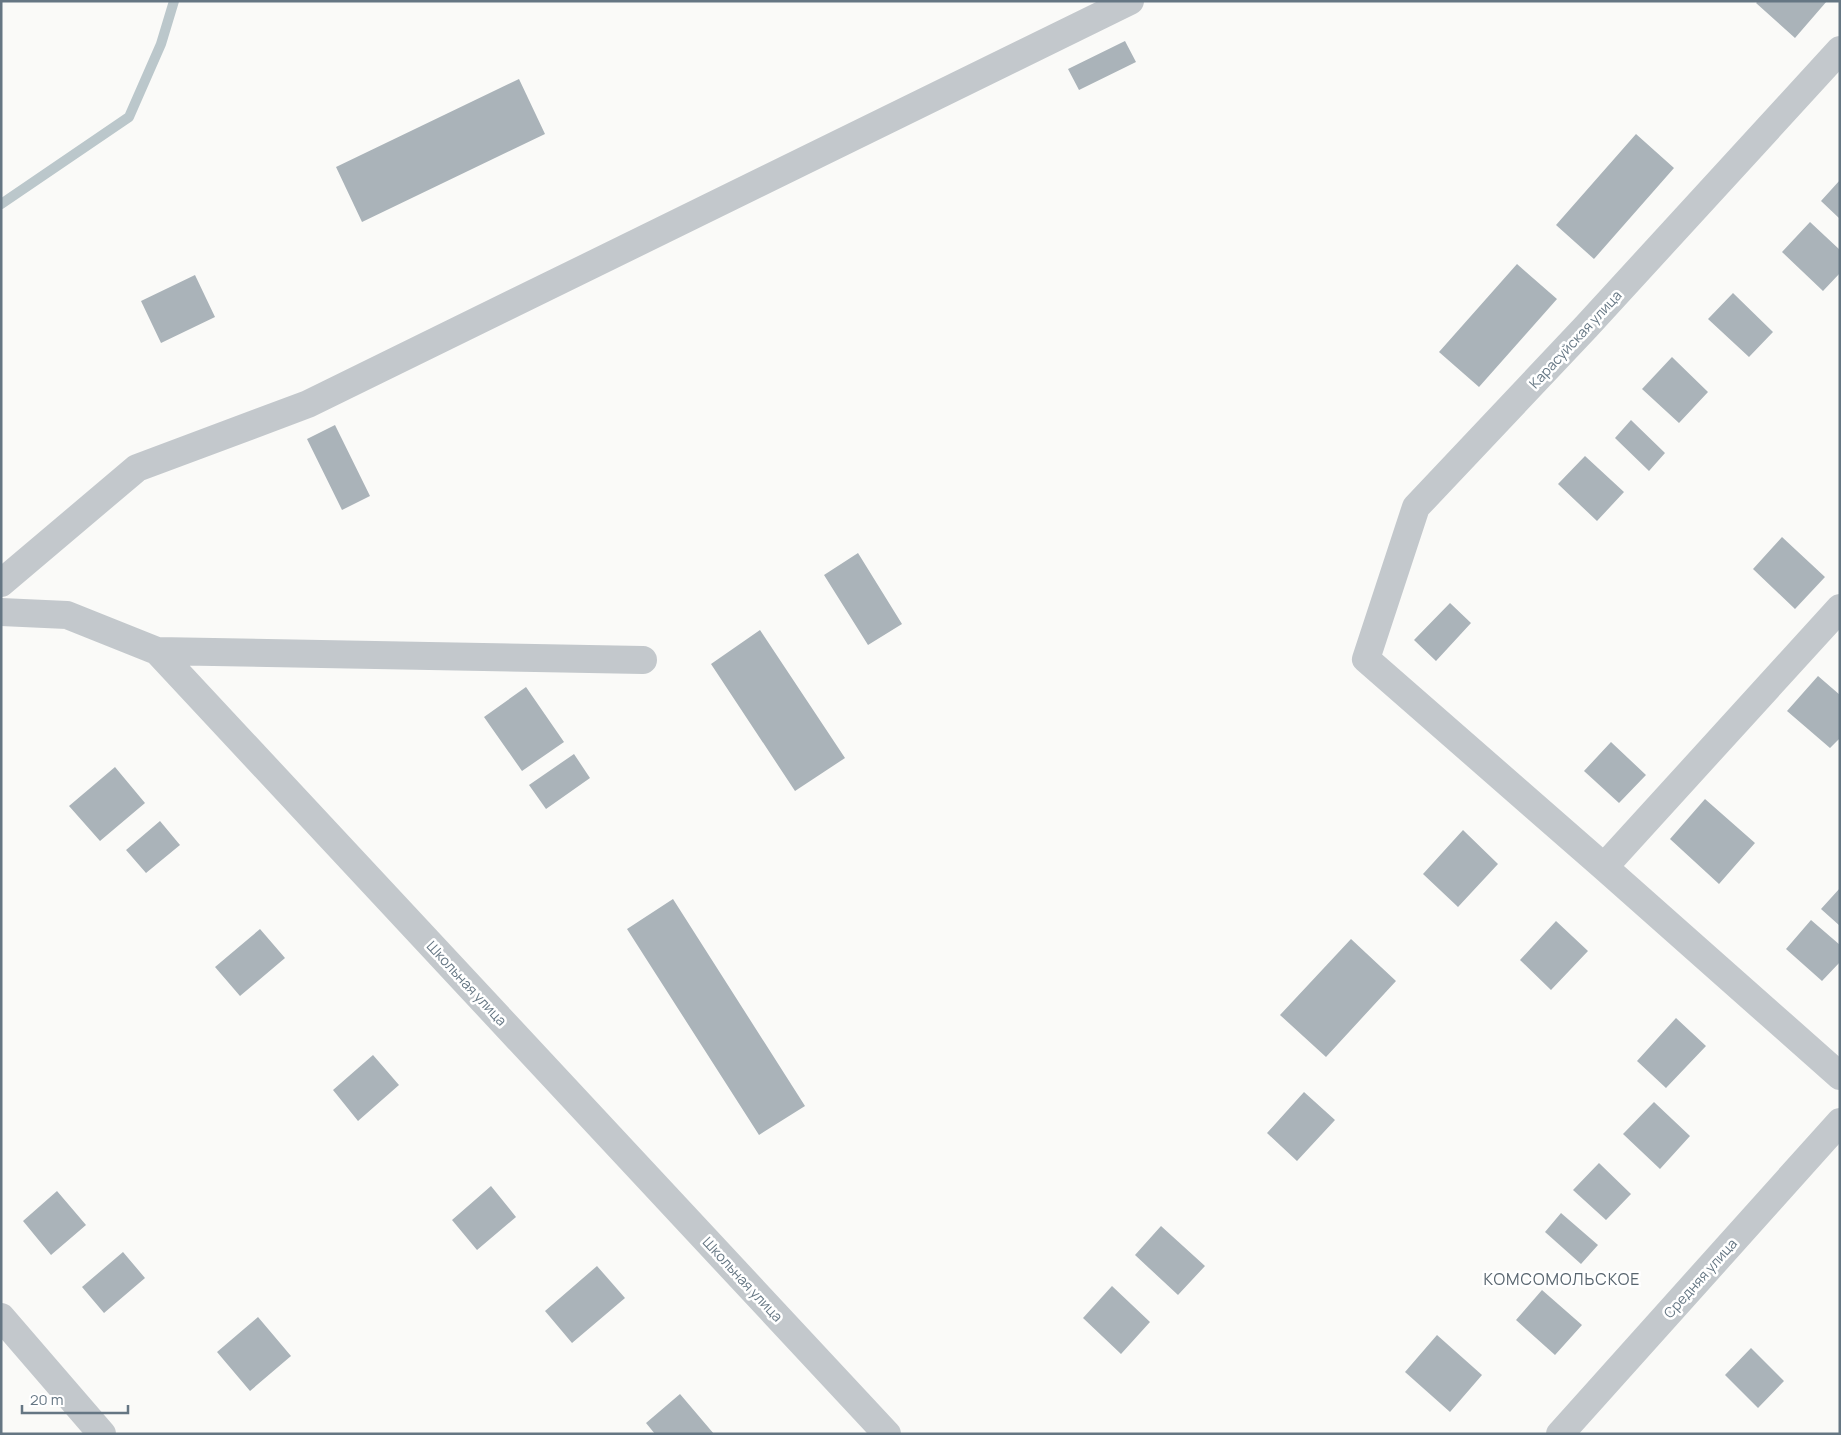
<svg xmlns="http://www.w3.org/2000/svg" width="1841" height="1435" viewBox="0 0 1841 1435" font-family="Manrope,sans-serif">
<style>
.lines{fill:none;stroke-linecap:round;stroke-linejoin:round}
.stream{stroke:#bbc7cb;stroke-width:10}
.building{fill:#aab3b9}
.minor{stroke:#c3c8cc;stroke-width:28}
.labels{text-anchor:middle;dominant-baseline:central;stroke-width:5;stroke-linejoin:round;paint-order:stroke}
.street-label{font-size:14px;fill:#657683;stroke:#fff}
.quarter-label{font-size:16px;letter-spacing:1px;fill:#57646e;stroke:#fff}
</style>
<rect width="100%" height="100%" fill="#fafaf8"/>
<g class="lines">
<path class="stream" d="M1,204L129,117L161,44L174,1"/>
</g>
<path class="building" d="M1758,1H1827L1795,38L1756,3Z
M1125,41L1136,62L1079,90L1068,69Z
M519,79L545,134L362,222L336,167Z
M1636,134L1674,168L1594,259L1556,225Z
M1840,180V219L1821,201Z
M1810,222L1840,250V273L1823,291L1782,252Z
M1517,264L1557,299L1479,387L1439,352Z
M195,275L215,317L161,343L141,301Z
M1733,293L1773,332L1749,357L1708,319Z
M1672,357L1708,392L1679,423L1642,389Z
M1631,420L1665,453L1649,471L1615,438Z
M335,425L370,496L342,510L307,439Z
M1585,456L1624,492L1597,521L1558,484Z
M1782,537L1825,577L1795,609L1753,569Z
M858,553L902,624L868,645L824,575Z
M1450,603L1471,623L1436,661L1414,640Z
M760,630L845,758L795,791L711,664Z
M1818,676L1840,695V738L1830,748L1787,711Z
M526,687L564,742L522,771L484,717Z
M1611,742L1646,775L1619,803L1584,771Z
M574,754L590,778L546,809L529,785Z
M115,767L145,803L100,841L69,806Z
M1705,799L1755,843L1719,884L1670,839Z
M160,821L180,845L146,873L126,850Z
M1463,830L1498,864L1458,907L1423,874Z
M1840,888V926L1821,909Z
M673,899L805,1106L759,1135L627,929Z
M1811,920L1840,945V962L1822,981L1786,949Z
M1556,921L1588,951L1551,990L1520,960Z
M260,929L285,958L240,996L215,967Z
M1351,939L1396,981L1326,1057L1280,1015Z
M1676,1018L1706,1046L1666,1088L1637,1061Z
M373,1055L399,1085L358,1121L333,1090Z
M1304,1092L1335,1120L1297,1161L1267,1133Z
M1654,1102L1690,1136L1660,1169L1623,1134Z
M1599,1163L1631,1194L1606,1220L1573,1190Z
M491,1186L516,1217L477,1250L452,1220Z
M57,1191L86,1225L51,1255L23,1221Z
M1561,1213L1598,1245L1581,1264L1545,1232Z
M1161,1226L1205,1266L1178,1295L1135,1255Z
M123,1252L145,1278L104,1313L82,1287Z
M597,1266L625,1298L572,1343L545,1311Z
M1112,1286L1150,1322L1121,1354L1083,1318Z
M1542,1290L1582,1325L1555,1355L1516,1320Z
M258,1317L291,1356L250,1391L217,1352Z
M1437,1335L1482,1375L1450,1412L1405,1372Z
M1751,1348L1784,1381L1758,1408L1725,1375Z
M680,1394L714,1434H655L646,1423Z"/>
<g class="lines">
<path class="minor" d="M1840,50L1586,327L1416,507L1366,659L1604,867L1840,1076
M1,583L137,468L308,404L1130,1
M1,612L67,615L157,651L887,1434
M157,651L643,660
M1604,867L1840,608
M1,1317L102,1434
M1560,1434L1840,1122"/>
</g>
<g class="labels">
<g class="street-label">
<text transform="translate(1575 339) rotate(-47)">Карасуйская улица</text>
<text transform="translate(467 983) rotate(47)">Школьная улица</text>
<text transform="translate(1700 1278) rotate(-48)">Средняя улица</text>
<text transform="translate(743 1279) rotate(47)">Школьная улица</text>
</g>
<g class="quarter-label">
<text x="1562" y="1279">КОМСОМОЛЬСКОЕ</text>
</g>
</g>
<rect width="1841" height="1435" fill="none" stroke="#657683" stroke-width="5"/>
<path d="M22 1405v8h106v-8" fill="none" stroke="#657683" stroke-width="2.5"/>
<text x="30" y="1405" font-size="15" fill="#657683" stroke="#ffffff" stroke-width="4" paint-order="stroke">20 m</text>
</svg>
